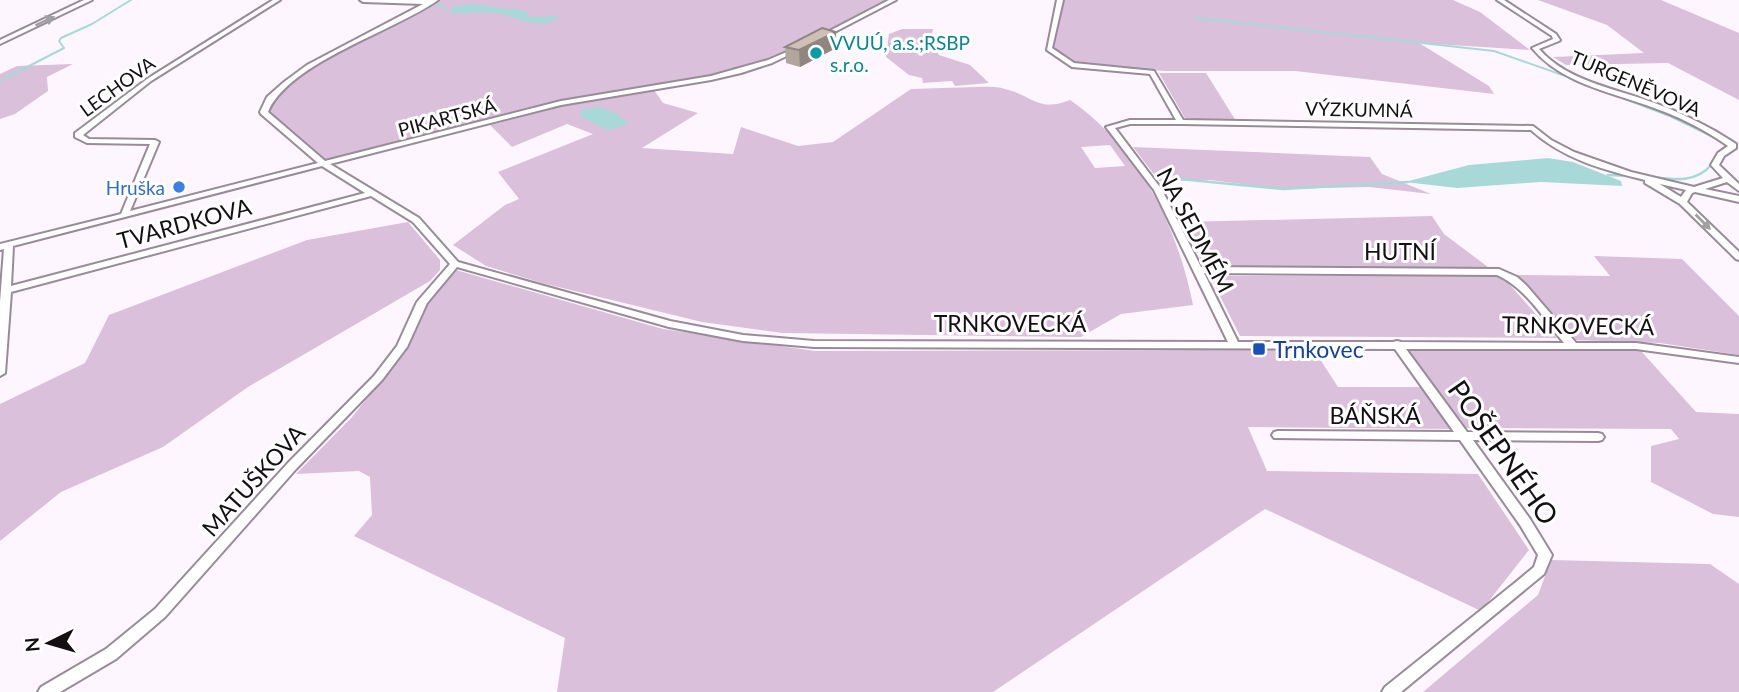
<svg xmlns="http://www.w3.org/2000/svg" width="1739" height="692" viewBox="0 0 1739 692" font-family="Lato,sans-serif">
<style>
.green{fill:#dac0da;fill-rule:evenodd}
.water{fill:#a8d8d8}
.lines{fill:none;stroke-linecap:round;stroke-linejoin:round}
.stream-far1{stroke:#a8d8d8;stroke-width:2}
.stream{stroke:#a8d8d8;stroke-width:2.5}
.street-casing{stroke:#978c98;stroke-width:4}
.street{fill:#fff;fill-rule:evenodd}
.wall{fill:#b1a59c}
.shaded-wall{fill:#90867f}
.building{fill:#cec0b5;stroke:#90867f;stroke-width:2}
.oneway{fill:#a19fa1}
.culture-dot{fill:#0f9aa8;stroke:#fff;stroke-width:2.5}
.shop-dot{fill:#3f7fe0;stroke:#fff;stroke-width:2.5}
.transit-dot{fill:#1a4fb4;stroke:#fff;stroke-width:2.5}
.labels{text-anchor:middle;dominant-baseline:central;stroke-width:6;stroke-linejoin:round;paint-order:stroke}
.far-culture-label{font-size:19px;fill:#0d838f;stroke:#fff;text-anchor:start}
.far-street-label{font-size:19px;fill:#130f13;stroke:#fff}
.far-shop-label{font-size:19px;fill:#366cbe;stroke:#fff;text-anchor:end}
.street-label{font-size:23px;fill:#130f13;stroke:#fff}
.transit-label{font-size:23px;fill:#164399;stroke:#fff;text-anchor:start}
.near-street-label{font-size:28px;fill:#130f13;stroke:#fff}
</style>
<rect width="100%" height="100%" fill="#fef6fe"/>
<path class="green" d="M438,0H885L771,61L731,73L573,99L326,161L270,115L267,109C291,60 393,32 438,0Z
M1063,0H1453L1480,12L1530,50L1419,43L1489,86L1494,94L1295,71H1166L1086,66L1074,64L1052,49Z
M1538,0H1661L1739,33V100L1668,63L1566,65L1553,57L1644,53L1607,25Z
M902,29H933L931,39L939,55L970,65L989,83L955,86L952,81L923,83L922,78L909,75L886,57L889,34Z
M73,64L47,77L48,91L15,114L0,119V74L17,66Z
M1159,73H1206L1236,121L1186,120Z
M976,87C985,87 996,86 1005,89C1032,95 1039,113 1070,100C1139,148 1177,225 1193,305L1121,314L1081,337L783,333L702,322L542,283L486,266L453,245L505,205L519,199L498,172L593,134L567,124L512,147L490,125L562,106L654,90L663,103L698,113L642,148L733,154L741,127L798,146L833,142L911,89ZM1110,145L1125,166L1095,168L1081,147Z
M1133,147L1370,157L1382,174L1431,194L1369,187L1281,189L1210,180L1159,181Z
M1432,216L1444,234L1488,267H1204L1183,222Z
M408,222L440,260V270L430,281L248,387L163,447L61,492L0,541V404L85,363L109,315L307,240Z
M1594,256L1682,259L1739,316V355L1660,343L1572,340L1517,275L1610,276Z
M456,270L663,329L815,351L1314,350L1338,387H1423L1452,429L1248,427L1267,471L1478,474L1529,550L1481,611L1265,509L993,692H557L565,638L354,536L372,515L370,477L359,471L296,474L352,417L407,348L427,302Z
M1210,276H1502L1557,338L1240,336Z
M1408,349L1641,351L1696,412L1739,414V517L1713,514L1651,482V446L1679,439L1671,429L1464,428Z
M1551,560L1710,564L1739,584V692H1423L1538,595Z"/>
<path class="water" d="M473,4L526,11L530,17L560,16C547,30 521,20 506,15C490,10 467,14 449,13L455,6Z
M599,107L616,113L629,124L608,130L579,116L582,110Z
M1548,158L1573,162L1621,181L1622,186L1541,182L1457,188L1405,182L1469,165Z"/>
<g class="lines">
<path class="stream-far1" d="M435,4L447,9
M1195,18L1494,51L1571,78
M0,81L64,48L59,41L61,38L92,24L131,0
M1591,86L1667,115"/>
<path class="stream" d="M1664,113L1716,138
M1608,175L1631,176
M1646,176C1670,179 1695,185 1712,164
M1169,178L1283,189L1408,182"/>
<g class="street-casing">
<path id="street" d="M84,0H92L0,44V40Z
M273,0H280L151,81L83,135L89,139L155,140L159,142L130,211L318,163L261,114L260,112L267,97L284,82L307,65L423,4L363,2L360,0H438C395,31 289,62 268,112L325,161L561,101L711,76L768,60L796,48L801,49L772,63L741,73L711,80L561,105L330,164L419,218L458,262L670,321L743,335L814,341L1228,342L1154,190L1106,127L1130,120H1176L1150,74L1072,67L1047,50L1057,0H1063L1052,48L1074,63L1154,71L1183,120L1533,126L1551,140L1574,152L1631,172L1694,187L1723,178L1711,165L1718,153L1728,146C1703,128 1675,115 1646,105C1606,91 1560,82 1532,48L1553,39L1552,36L1497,0H1504L1556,34L1560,40L1559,41L1539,49C1566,80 1612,88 1649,101C1680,112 1709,126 1736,144V148L1724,156L1719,165L1739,184V191L1727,182L1705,189L1739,196V202L1695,192L1692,193L1687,202L1739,252V260L1736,259L1680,204L1645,183V180C1604,170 1563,159 1531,130L1181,124H1130L1115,128L1162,190L1201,267L1499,269L1517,277L1526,285L1576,343H1636L1739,357V363L1636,349H1406L1467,432L1598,433L1602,434L1604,437L1602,440L1598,441L1473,440L1530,519L1552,555L1544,574L1401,692H1382L1385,687L1516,582L1534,567L1538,555L1520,525L1460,440L1274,438L1272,435L1274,432L1278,431L1454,432L1395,349L814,347L743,341L669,327L457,267L427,303L407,347L382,380L296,469L165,617L116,659L60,692H38L41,687L106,649L155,609L288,463L374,376L397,346L417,302L450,264L413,222L371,196L11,292L5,373L0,376V302L4,249L0,250V244L121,214L150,144L87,143L75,137V133L147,79ZM322,166L365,193L11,286L13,246ZM1658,183L1660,184L1686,190L1681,197ZM1204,273L1497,275C1526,288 1544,319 1564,343L1401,342L1397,341L1393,342H1238Z
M889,0H896L823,38L818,37Z"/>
</g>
<use href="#street" class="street"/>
</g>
<path class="wall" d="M836,32V48L800,67L786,63L785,47Z"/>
<path class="shaded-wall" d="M836,32V48L800,67L799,50Z"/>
<path class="building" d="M822,28L836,32L799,50L785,47Z"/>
<defs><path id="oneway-solid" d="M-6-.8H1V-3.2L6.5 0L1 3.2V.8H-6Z" transform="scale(1.75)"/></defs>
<g class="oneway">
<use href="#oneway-solid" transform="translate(45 21) rotate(-25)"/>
<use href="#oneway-solid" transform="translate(1703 222) rotate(45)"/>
</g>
<circle class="culture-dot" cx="816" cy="53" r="7"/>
<circle class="shop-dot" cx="179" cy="187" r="7"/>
<rect class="transit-dot" x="1252" y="342" width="14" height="14" rx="3.5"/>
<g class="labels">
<g class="far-culture-label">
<text x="830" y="42">VVUÚ, a.s.;RSBP<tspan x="830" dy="22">s.r.o.</tspan></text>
</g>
<g class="far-street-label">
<text transform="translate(1636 83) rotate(23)">TURGENĚVOVA</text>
<text transform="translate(117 86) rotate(-36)">LECHOVA</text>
<text transform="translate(1359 109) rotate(1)">VÝZKUMNÁ</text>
<text transform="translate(447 117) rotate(-15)">PIKARTSKÁ</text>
</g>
<g class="far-shop-label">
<text x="165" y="187">Hruška</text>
</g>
<g class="street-label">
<text transform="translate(184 223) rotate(-15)">TVARDKOVA</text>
<text transform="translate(1196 230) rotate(62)">NA SEDMÉM</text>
<text x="1400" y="251">HUTNÍ</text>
<text x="1010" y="323">TRNKOVECKÁ</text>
<text transform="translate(1578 325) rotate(1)">TRNKOVECKÁ</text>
<text x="1375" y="415">BÁŇSKÁ</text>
<text transform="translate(253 480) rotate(-48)">MATUŠKOVA</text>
</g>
<g class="transit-label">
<text x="1273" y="349">Trnkovec</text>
</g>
<g class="near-street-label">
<text transform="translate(1504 452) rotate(55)">POŠEPNÉHO</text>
</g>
</g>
<g transform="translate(49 643) rotate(265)" stroke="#ffffff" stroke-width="5" paint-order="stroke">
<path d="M0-5L12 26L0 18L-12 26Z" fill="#130f13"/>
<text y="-10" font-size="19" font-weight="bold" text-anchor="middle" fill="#130f13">N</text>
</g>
</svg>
